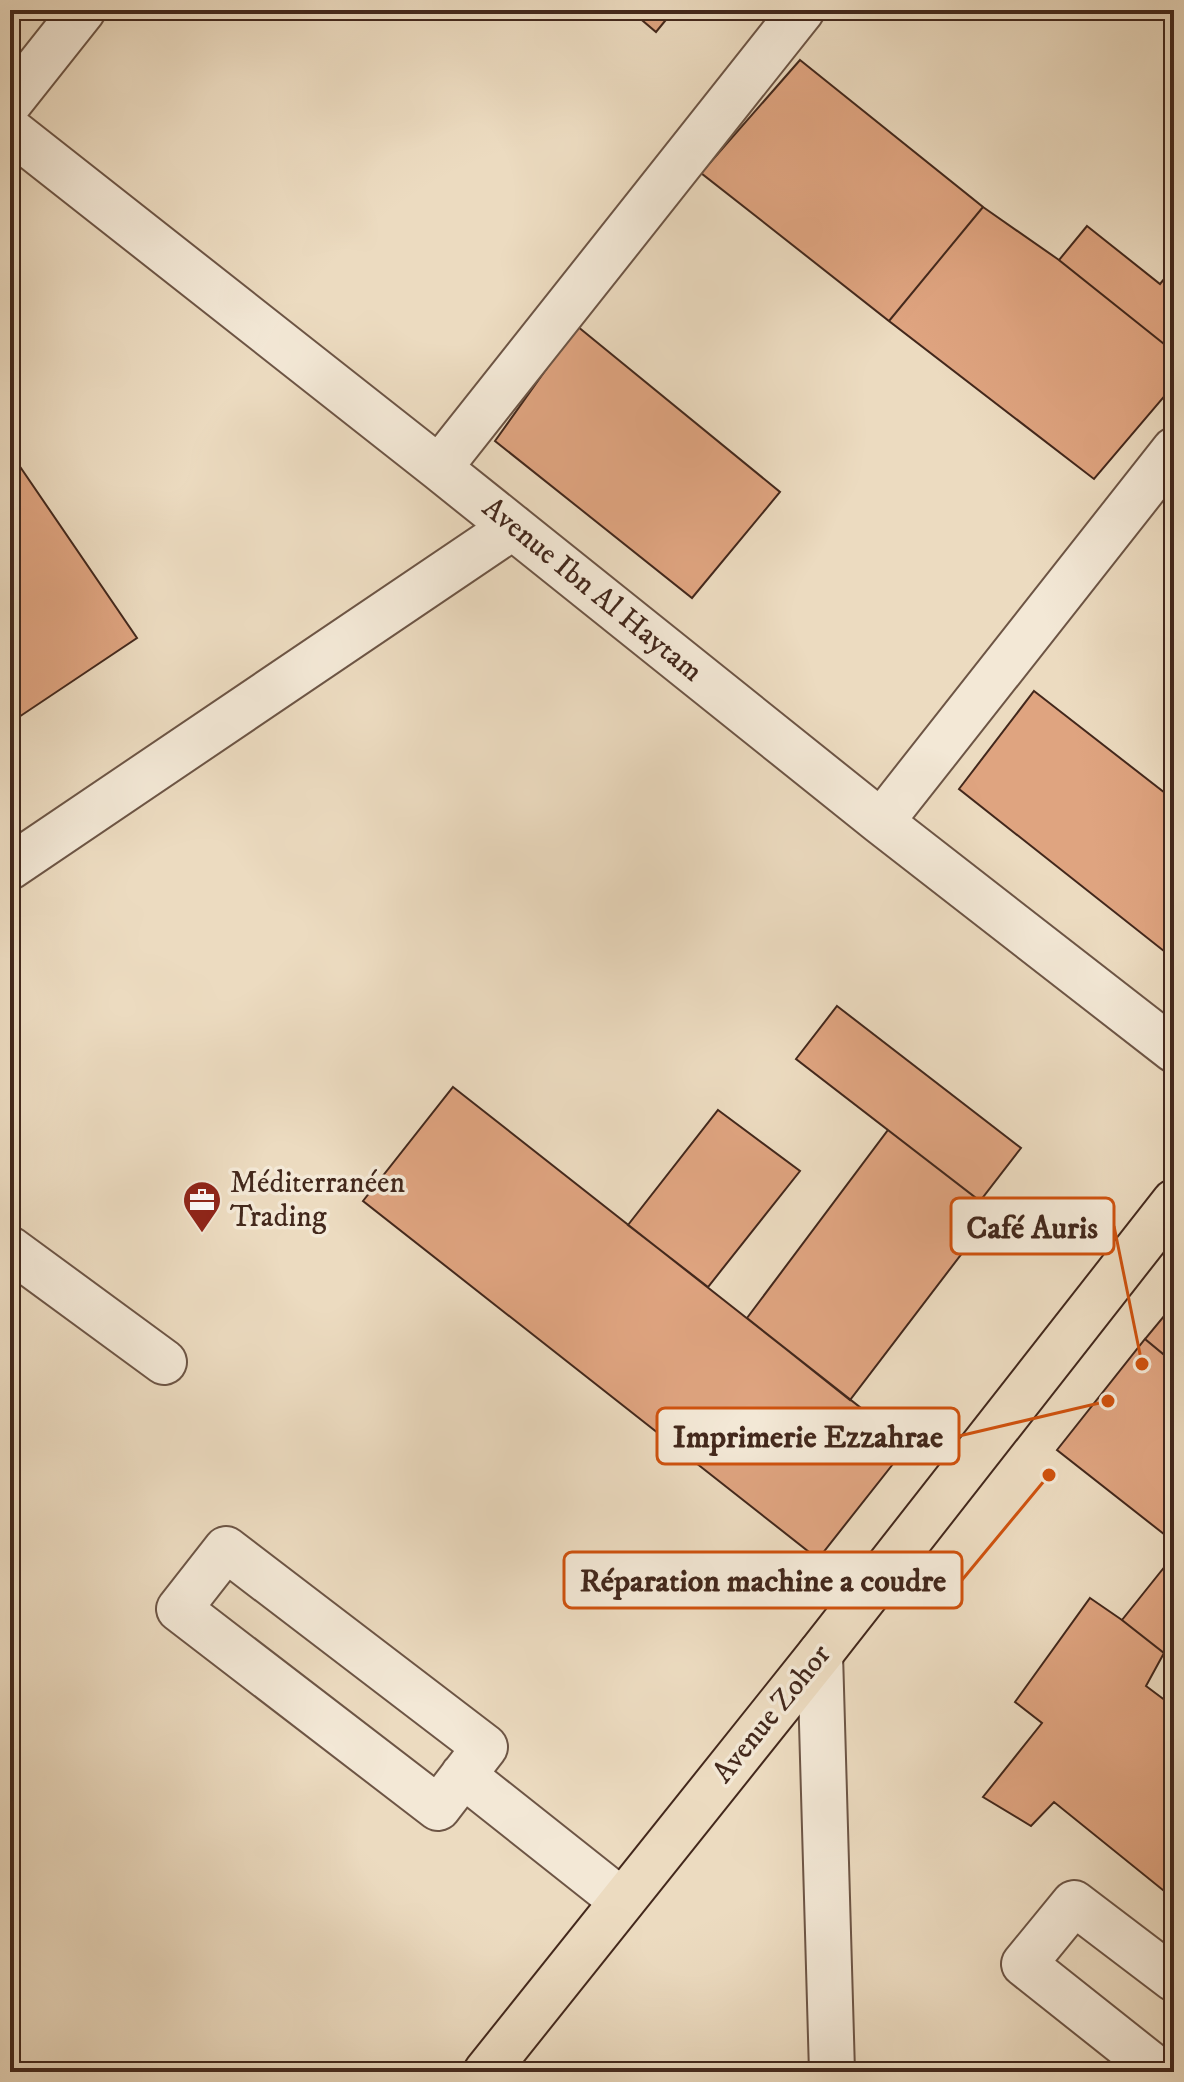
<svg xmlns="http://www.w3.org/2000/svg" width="1184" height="2082" viewBox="0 0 1184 2082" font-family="'IM FELL DW Pica',serif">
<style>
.building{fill:#dfa480;stroke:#43281c;stroke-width:2}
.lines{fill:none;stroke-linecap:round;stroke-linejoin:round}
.minor-casing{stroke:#6d5545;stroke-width:48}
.major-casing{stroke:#43281c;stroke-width:48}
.minor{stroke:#f3e8d6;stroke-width:44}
.major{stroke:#ecdbc0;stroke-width:44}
.labels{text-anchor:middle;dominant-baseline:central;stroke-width:7;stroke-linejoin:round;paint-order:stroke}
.street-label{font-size:30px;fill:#43281c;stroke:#f3e8d6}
.poi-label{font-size:30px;fill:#43281c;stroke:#f3e8d6;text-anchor:start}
.leader{fill:none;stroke:#cf520e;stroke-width:3}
.callout-dot{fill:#cf520e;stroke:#f3e8d6;stroke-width:3}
.callout{fill:#f3e8d6;stroke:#cf520e;stroke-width:3}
.callout-label{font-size:32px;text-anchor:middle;font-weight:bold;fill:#43281c}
</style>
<rect width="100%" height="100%" fill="#ecdbc0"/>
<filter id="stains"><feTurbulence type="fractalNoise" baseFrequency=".0025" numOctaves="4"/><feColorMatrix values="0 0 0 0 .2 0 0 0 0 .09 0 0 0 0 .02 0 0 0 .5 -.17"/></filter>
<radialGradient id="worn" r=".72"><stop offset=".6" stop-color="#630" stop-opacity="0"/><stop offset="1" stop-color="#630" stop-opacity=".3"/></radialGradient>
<path class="building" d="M630,10H674L656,32Z
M800,60L983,207L889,321L701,173Z
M983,207L1059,260L1174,352V385L1094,479L889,321Z
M1087,226L1160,284L1174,267V352L1059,260Z
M577,326L780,492L692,598L495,441Z
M10,452L137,638L10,723Z
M1034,691L1174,800V959L959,789Z
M837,1006L1021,1148L980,1201L796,1059Z
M453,1087L908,1445L818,1559L363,1201Z
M718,1110L800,1171L708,1287L628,1225Z
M888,1130L980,1201L992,1214L850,1400L747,1318Z
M1174,1304V1363L1145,1339Z
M1145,1339L1174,1363V1542L1057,1450Z
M1174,1555V1661L1122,1620Z
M1090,1598L1122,1620L1164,1653L1146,1686L1174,1707V1899L1054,1802L1031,1826L983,1797L1042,1723L1015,1702Z"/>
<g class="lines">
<g class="minor-casing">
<path id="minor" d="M10,102L83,10
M10,130L439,468L881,822L1174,1050
M439,468L802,10
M881,822L1174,450
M10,867L513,527
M10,1249L164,1362
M226,1549L485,1747L438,1808L179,1609Z
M820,1654L832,2072
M463,1775L622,1901
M1160,2072L1024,1964L1074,1903L1174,1979"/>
</g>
<g class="major-casing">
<path id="major" d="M486,2072L820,1654L1174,1202"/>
</g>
<use href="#minor" class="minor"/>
<use href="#major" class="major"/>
</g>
<defs>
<g id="office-pin" transform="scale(2)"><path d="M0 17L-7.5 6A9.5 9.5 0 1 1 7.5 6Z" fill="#8f2418" stroke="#f3e8d6"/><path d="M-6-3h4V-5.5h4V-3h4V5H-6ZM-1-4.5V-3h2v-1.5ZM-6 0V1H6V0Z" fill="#fff"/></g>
</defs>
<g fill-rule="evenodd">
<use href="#office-pin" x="202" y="1200"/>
</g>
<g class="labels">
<g class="street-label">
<text transform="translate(592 590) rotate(39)">Avenue Ibn Al Haytam</text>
<text transform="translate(772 1714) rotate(-51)">Avenue Zohor</text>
</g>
<g class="poi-label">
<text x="230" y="1183">Méditerranéen<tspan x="230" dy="34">Trading</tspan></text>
</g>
</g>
<path class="leader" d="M1142 1364L1114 1226M1108 1401L959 1436M1049 1475L962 1580"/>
<g class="callout-dot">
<circle cx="1142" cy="1364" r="8"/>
<circle cx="1108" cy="1401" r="8"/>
<circle cx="1049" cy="1475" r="8"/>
</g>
<g class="callout">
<rect x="951" y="1198" width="163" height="56" rx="8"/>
<rect x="657" y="1408" width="302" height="56" rx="8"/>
<rect x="564" y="1552" width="398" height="56" rx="8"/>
</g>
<g class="callout-label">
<text x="1032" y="1238">Café Auris</text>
<text x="808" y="1447">Imprimerie Ezzahrae</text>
<text x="763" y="1591">Réparation machine a coudre</text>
</g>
<rect width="1184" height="2082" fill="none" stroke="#ecdbc0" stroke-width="40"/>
<rect x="12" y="12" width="1160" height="2058" fill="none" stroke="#43281c" stroke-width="4"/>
<rect x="20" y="20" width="1144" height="2042" fill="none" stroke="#43281c" stroke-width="2"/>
<rect width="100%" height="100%" filter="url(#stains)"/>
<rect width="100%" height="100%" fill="url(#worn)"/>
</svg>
